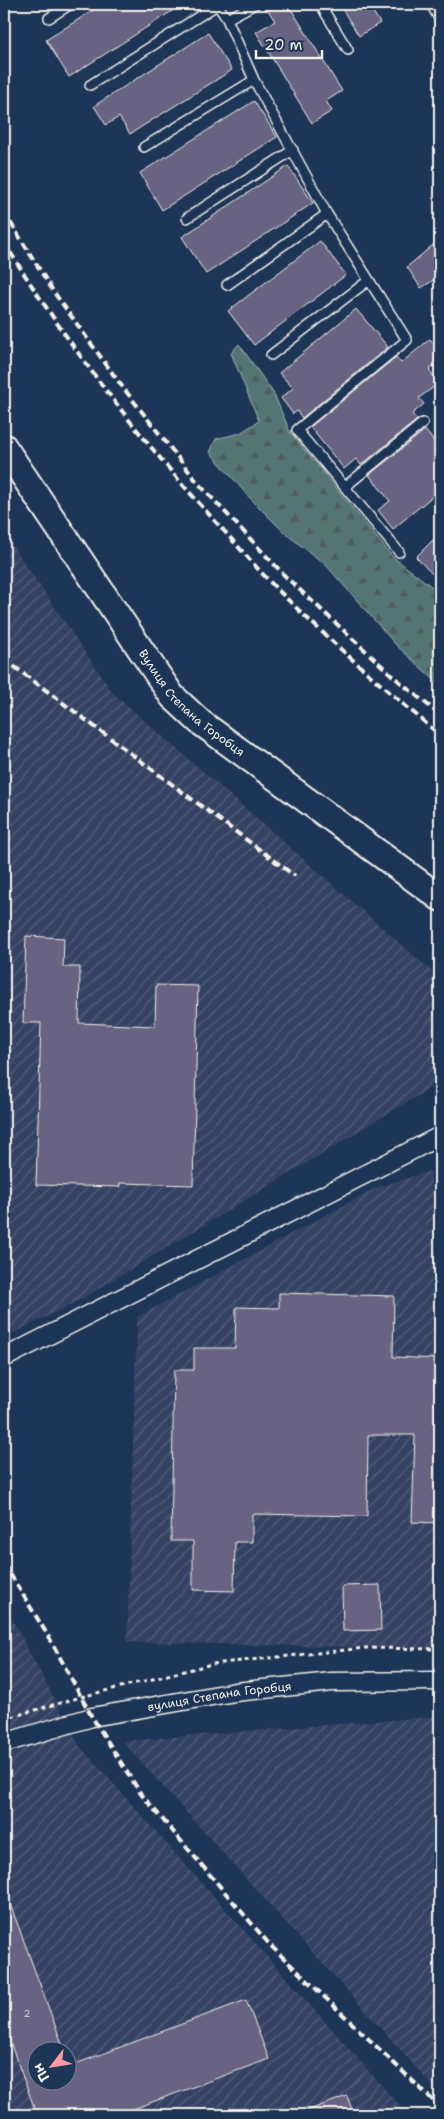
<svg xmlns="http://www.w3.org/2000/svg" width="444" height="2119" viewBox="0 0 444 2119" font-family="'Shantell Sans',sans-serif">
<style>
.industrial{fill:url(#industrial-furrows);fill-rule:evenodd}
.forest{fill:url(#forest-firs);stroke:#a4b3ae}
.building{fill:#686482;stroke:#f4f1e8}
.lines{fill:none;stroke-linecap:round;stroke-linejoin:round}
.lane-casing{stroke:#f4f1e8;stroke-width:12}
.street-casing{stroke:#f4f1e8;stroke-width:21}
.secondary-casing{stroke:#f4f1e8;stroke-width:29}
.path{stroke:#f4f1e8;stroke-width:3;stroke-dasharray:4 4;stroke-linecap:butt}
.lane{stroke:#1d3557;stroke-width:9}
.street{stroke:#1d3557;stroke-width:18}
.secondary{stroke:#1d3557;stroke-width:25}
.rail{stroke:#f4f1e8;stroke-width:4;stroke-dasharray:8 4;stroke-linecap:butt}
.labels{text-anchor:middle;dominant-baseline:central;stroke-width:4;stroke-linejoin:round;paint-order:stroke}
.number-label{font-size:10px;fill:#d1cece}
.street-label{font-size:12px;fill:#f4f1e8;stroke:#1d3557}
</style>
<defs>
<pattern id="industrial-furrows" width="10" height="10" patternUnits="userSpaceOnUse" patternTransform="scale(1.25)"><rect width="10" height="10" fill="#344364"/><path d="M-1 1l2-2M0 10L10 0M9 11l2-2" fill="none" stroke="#525f7a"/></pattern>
<pattern id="forest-firs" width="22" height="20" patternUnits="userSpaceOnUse" patternTransform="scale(1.25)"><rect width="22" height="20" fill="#557574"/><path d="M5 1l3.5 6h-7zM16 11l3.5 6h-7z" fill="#4f5e5d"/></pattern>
</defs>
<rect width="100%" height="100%" fill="#1d3557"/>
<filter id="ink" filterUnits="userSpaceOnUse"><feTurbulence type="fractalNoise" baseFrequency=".02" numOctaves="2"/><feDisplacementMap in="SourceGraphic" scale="10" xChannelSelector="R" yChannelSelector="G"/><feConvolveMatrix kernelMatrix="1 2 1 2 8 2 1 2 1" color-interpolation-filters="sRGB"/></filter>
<g filter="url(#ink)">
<path class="industrial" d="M4,533L113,693L440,978V1082L82,1299L4,1338Z
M440,1168V1649L127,1642L137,1317L378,1187Z
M4,1604L79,1745L408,2115H4ZM38,2052H68V2082H38Z
M440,1716V2094L122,1741Z"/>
<path class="forest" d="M239,344L274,394L290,432L393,557L440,593V685L396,645L326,565L286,534L249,497L210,452L216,439L240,433L259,421L231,353Z"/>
<path class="building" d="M103,4H183L69,77L46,40Z
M277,4H288L342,91L326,101L332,111L312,123L256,32L275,21L268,10Z
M339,4H368L380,23L359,36Z
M208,33L232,70L130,134L119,117L106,125L94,106Z
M254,101L277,137L162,210L140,173Z
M288,166L313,203L206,274L182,237Z
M440,239V276L421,288L407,267Z
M320,241L346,275L254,345L228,311Z
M356,309L388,347L302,418L297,411L293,414L281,398L293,388L279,373Z
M430,339L440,352V361L429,370L439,383L419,398L424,404L412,414L417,420L361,465L356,459L344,469L310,427L396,357L401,363Z
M425,430L440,449V490L393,529L378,510L390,501L369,475Z
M440,533V582L416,557Z
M26,936L64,938L63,967H80L79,1023L155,1026L156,985L198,986L193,1185L120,1183V1187L36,1185L41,1023H23Z
M279,1293L394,1296L393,1357L440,1359V1523L412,1522L415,1435H368L367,1516L252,1514V1542H235L234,1591L193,1590V1541H171L174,1370H194V1348H235L236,1307L279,1308Z
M380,1585L381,1630L343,1631L342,1586Z
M4,1893H6L65,2052H38V2082H68V2059L70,2066L246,2000L269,2059L117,2115H37L4,2026Z
M347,2096L354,2115H301V2113Z"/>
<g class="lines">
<g class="lane-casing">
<path id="lane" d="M217,4L227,19L255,4
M320,4L348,50
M431,4L440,20
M49,18L71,4
M227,19L254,80L327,214L407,340L297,430L399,552
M90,85L217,5
M144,147L254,80
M187,218L293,150
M227,285L327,214
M271,355L369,280
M346,486L423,423"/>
</g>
<g class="street-casing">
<g id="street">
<path d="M4,1358L440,1136"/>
<path id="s1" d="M4,1743L92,1717L235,1692L332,1682L440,1681"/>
</g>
</g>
<g class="secondary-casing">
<g id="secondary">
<path id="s2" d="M4,447L172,696L200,722L440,898"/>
</g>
</g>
<path class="path" d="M4,1719L81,1697L212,1664L365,1648L440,1649"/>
<use href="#lane" class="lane"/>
<use href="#street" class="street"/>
<use href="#secondary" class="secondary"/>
<path class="rail" d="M4,212L53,291L121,385L198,483L287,578L394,677L440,715
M4,242C68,346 143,443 226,533C244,553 261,573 280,592C331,642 385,689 440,735
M4,659L295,876
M4,1564L50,1639L92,1717L141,1794L270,1945L440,2107"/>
</g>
</g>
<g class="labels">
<g class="number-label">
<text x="27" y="2013">2</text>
</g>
<g class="street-label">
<text stroke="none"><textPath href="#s2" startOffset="319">Вулиця Степана Горобця</textPath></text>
<text stroke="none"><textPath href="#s1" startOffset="221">вулиця Степана Горобця</textPath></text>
</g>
</g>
<rect width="444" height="2119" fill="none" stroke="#1d3557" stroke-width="20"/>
<rect x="10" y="10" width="424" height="2099" fill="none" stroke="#f4f1e8" stroke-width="2" filter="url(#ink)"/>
<g transform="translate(52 2066) rotate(239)"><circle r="24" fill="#1d3557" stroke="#738091"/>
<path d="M0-4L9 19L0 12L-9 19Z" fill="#ff9aa2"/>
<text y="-8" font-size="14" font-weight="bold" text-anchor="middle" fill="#f4f1e8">Пн</text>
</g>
<path d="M256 50v8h66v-8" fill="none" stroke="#f4f1e8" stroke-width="2.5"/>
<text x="264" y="50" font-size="15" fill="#f4f1e8" stroke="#1d3557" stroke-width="4" paint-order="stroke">20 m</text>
</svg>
